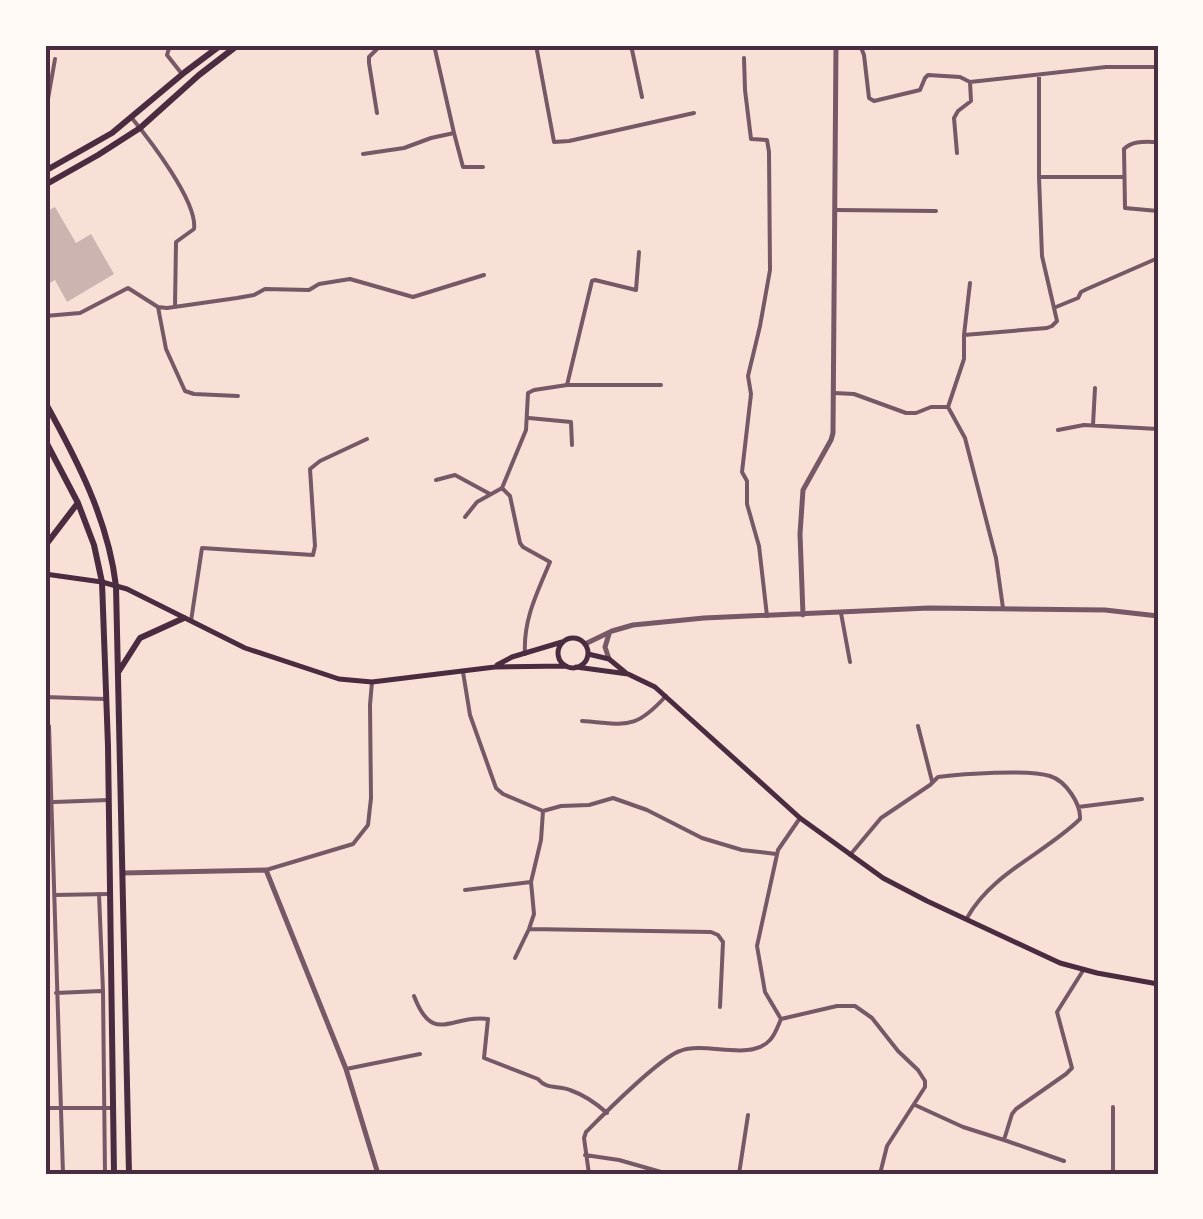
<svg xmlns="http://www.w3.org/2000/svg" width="1203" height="1219" viewBox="0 0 1203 1219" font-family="Lato,sans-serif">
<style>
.building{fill:#ccb4b1}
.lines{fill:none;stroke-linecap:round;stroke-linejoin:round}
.minor{stroke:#755966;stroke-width:4}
.tertiary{stroke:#755966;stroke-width:5}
.secondary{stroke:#4a2c40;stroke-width:5}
.primary{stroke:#4a2c40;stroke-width:6}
.neatline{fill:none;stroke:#4a2c40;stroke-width:4}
</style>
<rect width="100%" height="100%" fill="#f7e1d7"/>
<path class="building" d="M55,207L76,243L91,234L114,274L67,302L55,280L45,286V212Z"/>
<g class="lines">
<path class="minor" d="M170,45L167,55L182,74
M536,45L554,142L569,141L694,113
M631,45L642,97
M860,45L864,55L869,98L874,101L920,90L925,78L928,75L960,77L970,82L1106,67H1158
M744,58L745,90L751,139L767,140L769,152L770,270L760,326L748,376L751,394L742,472L747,481V504L759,546L767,616
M377,113L369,63V57L381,45
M45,116L55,59
M131,117C149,139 198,202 194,229L176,242L175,307
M454,133L463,167H483
M1158,142C1146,142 1133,140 1124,149L1125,208L1158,211
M957,153L954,118L958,111L971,101L970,82
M363,154L404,148L431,138L454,133L434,45
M1039,177H1123
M836,210L936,211
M158,307L166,349L185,391L194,394L238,396
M1056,307L1078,298L1081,292L1087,289L1158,258
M45,316L80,313L128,288L158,307L167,308L237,298L254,295L265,289L309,290L319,284L350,279L413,297L484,275
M964,335L970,283
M567,385H661
M834,393L854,394L906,413H916L931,407H948L965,438L996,558L1003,608
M948,407L964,359V335L1047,328L1052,326L1057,321L1042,256L1039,177V75
M529,418L571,422L572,445
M1093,425L1095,388
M1058,430L1084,425L1158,429
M436,480L455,475L490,494
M465,517L477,502L502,488
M841,613L850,662
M191,621L202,548L313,555L315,546L310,469L320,461L367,439
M525,654C523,620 537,593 550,562L523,547L520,543L510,496L502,488L526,430L528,393L534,390L567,385L592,281L595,280L636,290L639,252
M463,672L470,715L496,788L503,794L543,811L541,840L531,882L534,914L529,929L515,958
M45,697L105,699
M582,721C627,724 634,731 666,696
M49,726L63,1174
M918,726L932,781
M54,802L109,800
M1078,807L1142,799
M543,811L561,806L589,805L613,798L647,810L702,838L742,850L776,854
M850,855L881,818L930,785L938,777C962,774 1028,769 1050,776C1066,781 1081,804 1080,819C1044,854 992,873 967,918
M266,870L353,844L368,825L371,798L370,705L372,682
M465,890L531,882
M99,894L103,991L105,1174
M54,895L109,894
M529,929L711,932L718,935L723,942L720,1007
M56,993L101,991
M414,996C433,1046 451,1014 488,1019L484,1058L538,1079C547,1090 557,1085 570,1090C584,1095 596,1103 607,1113
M781,1019L837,1006H855L872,1018L898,1051L918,1070L925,1081V1087L887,1146L880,1174
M346,1069L420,1054
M915,1105L963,1127L1004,1140L1012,1114L1016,1109L1066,1074L1072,1068L1057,1012L1084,969
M1113,1107V1174
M45,1108H114
M1004,1140L1064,1161
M585,1155L619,1160L668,1174
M589,1174L584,1138L586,1132C604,1114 659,1058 680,1051C706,1041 750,1062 770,1040C775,1035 778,1026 781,1019L765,992L757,946L778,850L800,818
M739,1174L748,1115"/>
<path class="tertiary" d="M803,615L800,534L803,490L831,440L833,433L836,45
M585,644L612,631L633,625L704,618L929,608L1105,610L1158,616
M609,659L605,647L609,634
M123,873L266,870L346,1069L378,1174"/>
<path class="secondary" d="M45,574L102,582L127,589L245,648L339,679L372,682L495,667L566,666
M558 653a15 15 0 1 1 30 0a15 15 0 1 1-30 0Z
M588,654L609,659L626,673
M497,665L512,657L562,642
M576,667L628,674L655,687L800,818L883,878L927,901L1060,963L1097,973L1158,984"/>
<path class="primary" d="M45,171L112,133L185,72L221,45
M45,185L98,155L140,128L199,75L238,45
M45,402C77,460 108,519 116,586L129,1174
M45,440L78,503L94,545L102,582L108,746L114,1174
M45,546L77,504
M119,671L140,638L184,618"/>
</g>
<rect width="1203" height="1219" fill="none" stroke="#fffaf5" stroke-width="95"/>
<rect x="48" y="48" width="1108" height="1124" class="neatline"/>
</svg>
